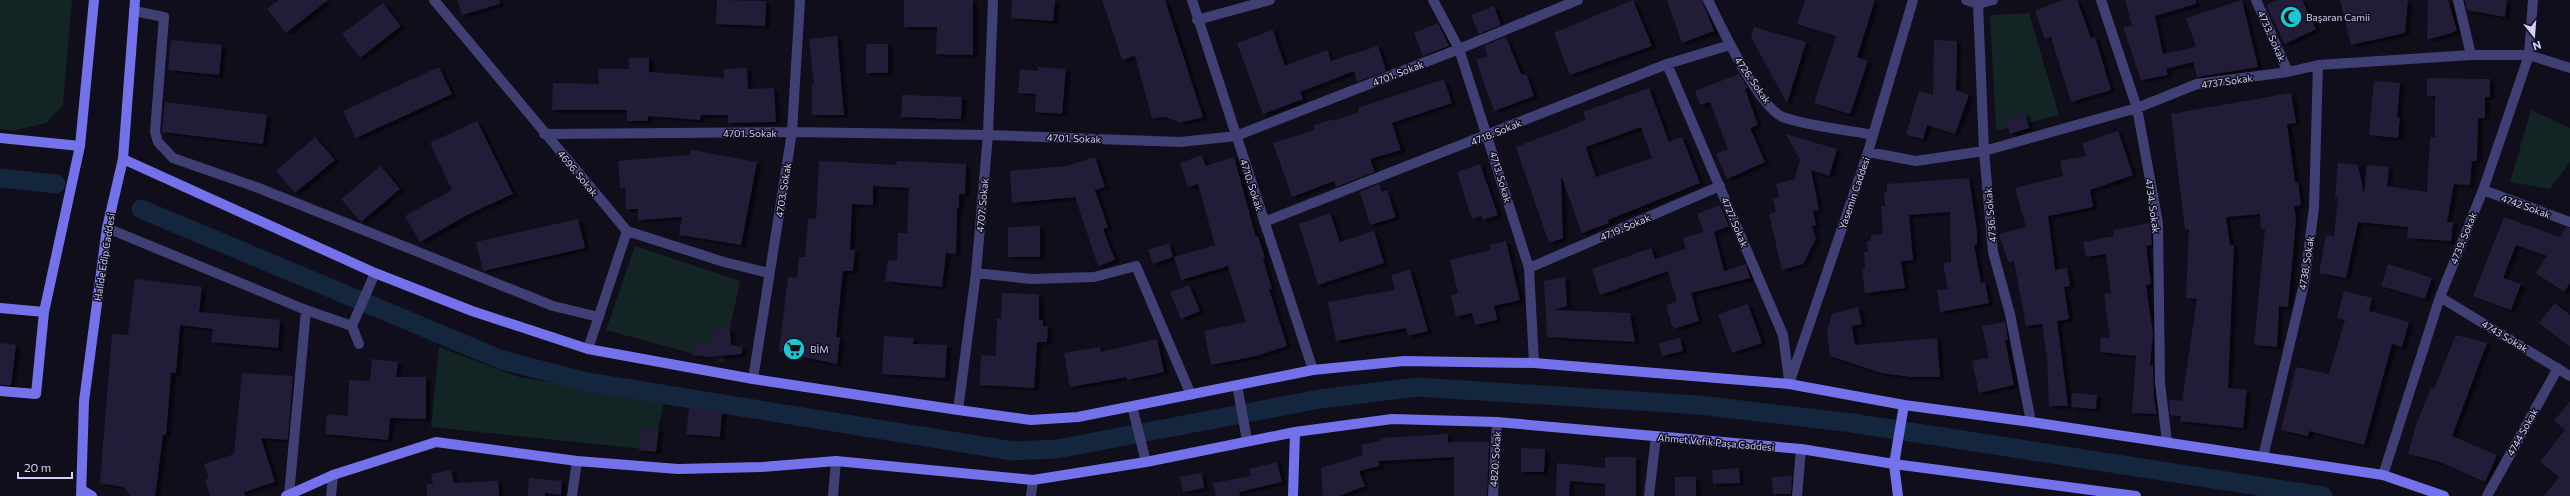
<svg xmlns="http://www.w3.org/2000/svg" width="2570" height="496" viewBox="0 0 2570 496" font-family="Commissioner,sans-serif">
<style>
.green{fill:#122423}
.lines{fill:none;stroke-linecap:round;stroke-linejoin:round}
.canal{stroke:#14253e;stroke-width:19}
.building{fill:#221c39;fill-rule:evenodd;filter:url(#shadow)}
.lane{stroke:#403f74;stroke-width:10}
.street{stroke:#403f74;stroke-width:10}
.secondary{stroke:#7372eb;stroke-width:10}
.labels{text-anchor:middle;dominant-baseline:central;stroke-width:3;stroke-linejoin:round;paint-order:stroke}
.poi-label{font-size:10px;fill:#d2cef8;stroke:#100e1b;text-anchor:start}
.street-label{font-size:10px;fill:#d2cef8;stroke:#100e1b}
</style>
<defs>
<filter id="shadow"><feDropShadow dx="4.5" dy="2.5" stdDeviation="1" flood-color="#0009"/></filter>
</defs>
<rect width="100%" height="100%" fill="#100e1b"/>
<path class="green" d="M0,0H72L63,105L46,123L13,131L0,129Z
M2029,13L2059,115L1996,131L1990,15Z
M2531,110L2570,128V162L2550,189L2510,182Z
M635,246L740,281L723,362L606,330Z
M439,347L519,377L664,403L653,450L431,427Z"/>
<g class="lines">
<path class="canal" d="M0,178L56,184
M141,209L502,360L587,382L1013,451L1057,449L1320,399L1417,387L1699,405L1852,423L2323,496"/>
</g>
<path class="building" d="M279,0H328L286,33L267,9Z
M457,0H499L500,4L462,15Z
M717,0L766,1L765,26L716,24Z
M904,0H973V55L936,54L937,27H904Z
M1012,0H1055L1053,21L1011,18Z
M1102,0H1165L1203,117L1180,123L1166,117L1152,118L1135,56L1122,60Z
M1633,0L1652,46L1570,75L1554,33Z
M1667,0H1702L1714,31L1682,43Z
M1805,0H1875L1857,57L1868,61L1850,114L1814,103L1836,36L1797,24Z
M2063,0H2077L2091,38L2095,37L2111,90L2071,102L2051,37L2045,39L2035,11Z
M2125,0H2196V4L2155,16L2163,54L2196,47L2186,18L2242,0L2258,67L2197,77L2193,62L2166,69L2168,75L2141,80L2123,27L2132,26Z
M2277,0H2302L2316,29L2285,44L2266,5Z
M2340,0H2408L2405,33L2351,45Z
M2428,0H2448L2457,31L2427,40Z
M2465,0H2507L2505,17L2467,10Z
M383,3L401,26L360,58L342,34Z
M1494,6L1501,25L1479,34L1471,15Z
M1438,23L1449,46L1423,56L1414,33Z
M1754,27L1806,42L1787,103L1751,37Z
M1273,30L1285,66L1327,50L1331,61L1378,46L1386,71L1357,82L1354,71L1300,92L1303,99L1263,114L1237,43Z
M837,36L844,115H812V84H814L809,39Z
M1506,37L1521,74L1527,75L1534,96L1494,111L1476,60L1488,56L1484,46Z
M171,40L222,45L219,75L168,70Z
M1934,40L1957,41L1956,90L1969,95L1955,134L1927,125L1923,139L1906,135L1919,91L1933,95Z
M866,44H888V73H866Z
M629,58H649V72L724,78L723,69L747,68L748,89L774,88L776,122L728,123V115H701L700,120L648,116V121H627V110H552L553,83L599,84L598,69H629Z
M439,67L452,94L356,138L343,111Z
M1038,67L1066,69L1062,114L1035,112L1036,94L1018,93L1020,69L1038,71Z
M1739,74L1748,88L1745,89L1758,125L1750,128L1765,162L1727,179L1716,154L1728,149L1710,102L1700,105L1695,91Z
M2427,78L2490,79V97H2485V118H2478L2477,161H2472L2470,185L2454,184L2447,222H2453L2451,241L2407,238L2408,227L2358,222L2346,278L2319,273L2326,235L2334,237L2338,197H2335L2338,163L2358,165L2364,194L2367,165L2389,167L2387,186L2427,192L2430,137H2435V96H2427Z
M1444,79L1452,103L1392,123L1401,150L1370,159L1375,172L1336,187L1334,181L1292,197L1273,143L1315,130L1313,126L1332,119L1333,121L1359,112L1358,108Z
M2374,81L2400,83L2397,117L2400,118L2398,138L2369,135Z
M1649,88L1669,142L1682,137L1700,183L1608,220L1609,223L1582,233L1562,178H1561L1563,238L1549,243L1516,147L1586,120L1583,112ZM1641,127L1652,158L1596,177L1586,147Z
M2291,93L2296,123L2287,124L2295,182H2298L2301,205L2294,206L2296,220L2288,307L2279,306L2277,347L2254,345L2265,229H2261L2260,214L2226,217L2230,245H2234L2228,388L2247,390L2243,428L2180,421L2181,416L2170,415L2169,400L2182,401L2197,299L2186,298L2189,229H2185L2171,114Z
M902,95L962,97L961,119L901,117Z
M165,102L267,115L263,144L162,132Z
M2025,113L2029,128L2010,134L2005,118Z
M477,121L513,194L469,214L420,242L405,216L452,190L430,143Z
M2118,131L2133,175L2090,190L2093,207L2048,216L2055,270L2067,268L2070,286L2064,287L2069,319L2057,321L2068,406H2049L2047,358L2042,324L2026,326L2014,261L2008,262L1999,234L2026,227L2015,188L2063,176L2060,161L2086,156L2082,143Z
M1786,134L1837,149L1829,176L1811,170L1819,210L1813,211L1816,225L1812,226L1816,238L1803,264L1782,270L1769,214L1776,212L1773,199L1779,197L1776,184L1795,179L1800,159Z
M315,137L335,160L295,193L276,171Z
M691,150L757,162L741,245L679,235L682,217L638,220V209H626L625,187L620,188L618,161L690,155Z
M1202,155L1206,166L1234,157L1256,237L1258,236L1265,258L1263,259L1272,289H1269L1287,346L1256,356L1211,365L1204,331L1246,322L1228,266L1181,280L1174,257L1215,245L1198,184L1188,187L1180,163Z
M1095,157L1105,187L1095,190L1108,227L1103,229L1115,260L1098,266L1075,197L1012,203L1010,171L1067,166Z
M819,161L896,165L897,161L966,164L965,194H959V207L957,208L956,254L946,253L942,287L885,281L888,260L897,261L898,233H907L909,188L873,186V205L852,204L850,250H855L853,271H843L836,337H840L837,364L779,352L788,277L797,278L799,257H805L808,218L816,219Z
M1480,164L1498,215L1483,220L1481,216L1472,219L1457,172Z
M381,166L400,189L361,222L341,199Z
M1969,178L1977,232V245H1974L1981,283L1985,282L1989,303L1940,312L1937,290L1948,289L1943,263L1951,262L1950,212L1909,215L1913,260L1901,261L1905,288L1865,293L1862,269L1865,268L1864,252H1868L1867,241H1871V235L1883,234L1881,206H1885L1884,193L1887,192V184Z
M1379,184L1382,192L1387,190L1396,217L1370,225L1360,192Z
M1720,205L1729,226L1714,232L1724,271L1746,264L1750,278L1691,293L1699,321L1673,329L1666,305L1677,301L1668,271L1600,295L1592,269L1651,248L1655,259L1686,249L1683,238L1704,232L1697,214Z
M1330,213L1340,242L1374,231L1384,263L1318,285L1299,224Z
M2504,217L2560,237L2566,227L2570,228V283L2564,292L2536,273L2547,256L2516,245L2503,278L2521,284L2511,310L2473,296Z
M578,219L585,248L483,271L476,242Z
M2150,223L2152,245L2146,246L2151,284L2146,285L2153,334L2150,365H2153L2154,399L2157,414L2132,413L2136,356L2100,352L2101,337L2110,338L2104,294L2111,293L2106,254L2086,257L2083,242L2114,236L2113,230Z
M1040,226V257H1008V227Z
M1506,241L1520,300L1494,306L1497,320L1475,325L1472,313L1456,317L1451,295L1458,293L1450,260L1491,250L1490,245Z
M1169,243L1173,257L1153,264L1148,250Z
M2388,264L2432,278L2425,299L2381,286Z
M1410,270L1428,331L1408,336L1406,328L1336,341L1328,302L1395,290L1391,275Z
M1565,277L1567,306L1554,310L1630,313L1635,342L1547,337L1544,281Z
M135,279L202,287L199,312L280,320L278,348L211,342L213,329L180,325L176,373H171L166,435H163L155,496H131L124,487L100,483L112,334L128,335Z
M1189,285L1200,311L1181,319L1170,292Z
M2344,291L2372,298L2369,311L2409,322L2402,347L2392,344L2364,445L2309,431L2308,436L2281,430L2296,367L2329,374L2345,320L2337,318Z
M1002,293L1039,294V320H1043V326H1048L1047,342H1037L1034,388L980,385L981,355L996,356L997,319H1001Z
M2555,303L2570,315V347L2539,323Z
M1748,304L1762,343L1732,353L1718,314Z
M1858,307L1862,324L1852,326L1855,345L1937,338L1940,377H1911L1881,373L1830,356L1827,331L1832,314Z
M2005,322L2008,340H2005L2014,385L1979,393L1972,361L1989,358L1982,326Z
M730,329L731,345L742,347V354L709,357L693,355L695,340L714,343L713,330Z
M2456,335L2487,343L2452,436L2497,455L2485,482L2440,462L2408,454L2416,425L2431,388L2434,389Z
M884,336L914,338L913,344L947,345L945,378L882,374Z
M1680,338L1683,351L1662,356L1659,343Z
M1157,339L1164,372L1127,380V377L1070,387L1064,353L1100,347L1101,352Z
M0,343L16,345L11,385H0Z
M372,359L398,362L396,377H426V419L390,418L388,440L325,434L327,414L348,416L349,380L370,381Z
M242,373L293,376L288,440L261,438L275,482L244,492L245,496H210L205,480L209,479L204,464L234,454Z
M2072,393L2097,395L2096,409L2071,407Z
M2570,401V496H2544L2559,477L2540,462L2565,430L2554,421Z
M689,408L722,412L720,437L686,434Z
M642,427L659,429L656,452L639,450Z
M1448,434V442H1489L1487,496H1454V457L1378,461L1380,466L1359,471L1365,486L1339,496H1323L1321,468L1363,455L1361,445L1381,441V438Z
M1521,448L1545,449L1544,472H1521Z
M1605,457H1636V496H1605V484L1570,481L1569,496H1556L1557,463L1605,468Z
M1277,462L1282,482L1239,492L1240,496H1216L1213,483L1251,476L1249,469Z
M1739,468L1740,483L1713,484L1712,470Z
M451,470L454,483L498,481L499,496H427V484H433L431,474Z
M1202,473L1204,488L1183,492L1180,477Z
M1792,476L1791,494H1773L1772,477Z
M1675,477H1696V496H1675Z
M529,478L562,481L561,495L545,493V496H528Z"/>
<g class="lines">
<path class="lane" d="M134,11L164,17L155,132L158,142L173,158L256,187L553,306L599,317"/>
<path class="street" d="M434,0L627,231L724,262L769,273
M1192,0L1313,370
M1433,0L1459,49L1529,268L1534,363
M1708,0C1720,25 1759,108 1783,117C1807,126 1847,130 1873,135
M1966,0L1978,4L1993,0
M2101,0L2137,108L2158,223L2160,383L2167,442
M2256,0L2288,72
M2458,0L2471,55
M1978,4L1984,151L1993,252L2010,314L2031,422
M1197,20L1270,0
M1667,64L1783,335L1789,380
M544,134L792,132L988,135L1180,142L1236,136L1459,49L1578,0
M1868,152L1916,161L1984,151L2137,108L2197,84L2288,72L2318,65L2471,55H2529L2570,68
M2483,190L2570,222
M1264,222L1667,64L1730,45
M107,228L306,310L352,326L375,273
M1529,268L1720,186
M976,273L1031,279L1094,277L1136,266L1191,395
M2440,297L2570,376
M352,326L359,344
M588,349L627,231
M753,379L792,132L800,0
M1789,384L1868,152L1913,0
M1237,385L1247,440
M1132,406L1146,462
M958,410L976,273L988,135L993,0
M2263,457L2304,284L2314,208L2318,65
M2383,475L2440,297L2483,190L2529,55L2533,0
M289,495L306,310
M331,496L333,475
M572,496L577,461
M833,496L836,461
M1031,496L1033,480
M1493,496L1497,422
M1649,496L1656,436
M1797,496L1801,449
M2487,496L2558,368"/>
<path class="secondary" d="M0,138L80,146
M123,159L375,273L472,311L588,349L753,379L958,410L1031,420L1078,417L1313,370L1404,361L1534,363L1789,384L1904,405L2031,422L2383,475L2444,496
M0,308L44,312
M0,391L36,394L44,312L80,146L94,0
M1295,432L1392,419L1497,422L1801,449L1894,464L2136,496
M82,490L92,496
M81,496L84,401L107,228L123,159L135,0
M286,496L333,475L436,442L577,461L678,469L762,467L836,461L1033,480L1146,462L1295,432L1293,496
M1898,496L1894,464L1904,405"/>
</g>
<defs>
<g id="mosque-disc" transform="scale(1.15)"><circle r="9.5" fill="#1ec5d5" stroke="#100e1b"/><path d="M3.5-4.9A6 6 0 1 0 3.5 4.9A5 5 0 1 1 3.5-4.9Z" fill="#111"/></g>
<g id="supermarket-disc" transform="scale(1.15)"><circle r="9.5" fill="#1ec5d5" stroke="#100e1b"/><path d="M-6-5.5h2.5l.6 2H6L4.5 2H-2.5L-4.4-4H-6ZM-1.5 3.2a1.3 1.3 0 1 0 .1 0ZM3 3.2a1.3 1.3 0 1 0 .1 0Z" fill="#111"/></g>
</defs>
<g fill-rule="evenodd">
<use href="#mosque-disc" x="2291" y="17"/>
<use href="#supermarket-disc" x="794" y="349"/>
</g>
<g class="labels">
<g class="poi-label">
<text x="2306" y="17">Başaran Camii</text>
<text x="810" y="349">BİM</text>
</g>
<g class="street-label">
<text transform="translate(2272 36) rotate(66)">4733. Sokak</text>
<text transform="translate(1398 73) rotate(-21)">4701. Sokak</text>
<text transform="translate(1753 80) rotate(55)">4726. Sokak</text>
<text transform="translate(2227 81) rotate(-8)">4737 Sokak</text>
<text transform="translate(1496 132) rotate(-22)">4718. Sokak</text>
<text x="750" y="133">4701. Sokak</text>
<text transform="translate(1074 138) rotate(2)">4701. Sokak</text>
<text transform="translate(578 173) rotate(50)">4696. Sokak</text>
<text transform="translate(1501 177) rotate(73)">4713. Sokak</text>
<text transform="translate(1252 185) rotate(72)">4710. Sokak</text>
<text transform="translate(783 190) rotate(-81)">4703. Sokak</text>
<text transform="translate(1854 193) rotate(-71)">Yasemin Caddesi</text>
<text transform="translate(982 205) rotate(-85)">4707. Sokak</text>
<text transform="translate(2153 206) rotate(82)">4734. Sokak</text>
<text transform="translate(2526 206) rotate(20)">4742 Sokak</text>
<text transform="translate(1990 215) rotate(-95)">4736. Sokak</text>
<text transform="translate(1735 222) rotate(67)">4727. Sokak</text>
<text transform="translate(1625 227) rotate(-23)">4719. Sokak</text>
<text transform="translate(2463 238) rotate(-68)">4739. Sokak</text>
<text transform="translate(104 257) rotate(-81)">Halide Edip Caddesi</text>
<text transform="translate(2306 263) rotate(-81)">4738. Sokak</text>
<text transform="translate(2505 336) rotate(31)">4743 Sokak</text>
<text transform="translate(2522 432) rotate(-61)">4744 Sokak</text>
<text transform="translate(1716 442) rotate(5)">Ahmet Vefik Paşa Caddesi</text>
<text transform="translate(1495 459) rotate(-86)">4820. Sokak</text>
</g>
</g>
<g transform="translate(2534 36) rotate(163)" stroke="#100e1b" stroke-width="3" paint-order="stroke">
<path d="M0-3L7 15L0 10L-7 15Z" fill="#d2cef8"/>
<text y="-6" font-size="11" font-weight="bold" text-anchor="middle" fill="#d2cef8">N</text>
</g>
<path d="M18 472v6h54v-6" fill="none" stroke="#d2cef8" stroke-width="2"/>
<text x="24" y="472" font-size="12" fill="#d2cef8" stroke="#100e1b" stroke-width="3" paint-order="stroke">20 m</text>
</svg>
